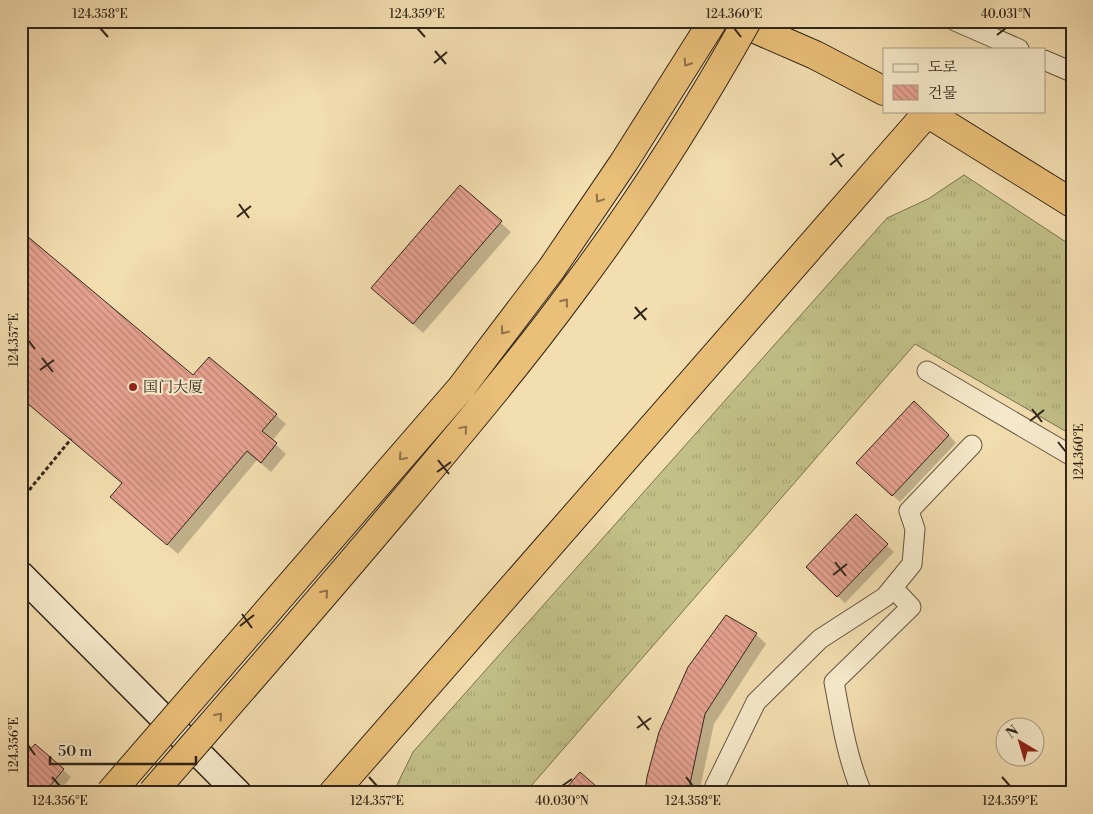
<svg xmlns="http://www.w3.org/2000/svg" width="1093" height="814" viewBox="0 0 1093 814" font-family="'Libre Bodoni','Noto Serif KR',serif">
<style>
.grass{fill:url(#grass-tufts);stroke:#797351}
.shadow{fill:#0003}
.building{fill:url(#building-back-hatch);stroke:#31261b}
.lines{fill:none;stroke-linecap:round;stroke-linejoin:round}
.minor-casing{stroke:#625440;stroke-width:21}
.secondary-casing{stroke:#31261b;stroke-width:29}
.trunk-casing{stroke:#31261b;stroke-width:30}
.path{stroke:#31261b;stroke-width:3;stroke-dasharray:4 2.5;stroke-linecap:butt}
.minor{stroke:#f7eacc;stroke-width:19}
.secondary{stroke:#f7eacc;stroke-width:26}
.trunk{stroke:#eabf78;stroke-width:28}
.trunk-bridge-casing{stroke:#31261b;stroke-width:30;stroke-linecap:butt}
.trunk-bridge{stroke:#eabf78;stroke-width:28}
.oneway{stroke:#8e724a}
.ticks{fill:none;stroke:#31261b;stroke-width:2}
.poi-dot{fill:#8f2418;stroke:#f7eacc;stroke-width:2}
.labels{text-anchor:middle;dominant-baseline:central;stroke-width:4.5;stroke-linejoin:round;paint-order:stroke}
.poi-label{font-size:15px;fill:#31261b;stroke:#f7eacc;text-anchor:start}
.neatline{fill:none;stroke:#31261b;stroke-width:2}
.ticks-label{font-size:12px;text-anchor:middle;fill:#31261b}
</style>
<defs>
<pattern id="grass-tufts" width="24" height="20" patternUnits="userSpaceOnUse" patternTransform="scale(1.25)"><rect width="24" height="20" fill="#c1c087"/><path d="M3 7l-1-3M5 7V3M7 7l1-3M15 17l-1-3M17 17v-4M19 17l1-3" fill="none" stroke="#a6a574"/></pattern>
<pattern id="building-back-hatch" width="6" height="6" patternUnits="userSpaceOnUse" patternTransform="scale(1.25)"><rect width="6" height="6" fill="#e6a291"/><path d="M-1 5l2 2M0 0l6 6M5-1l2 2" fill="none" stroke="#bb8476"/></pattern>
</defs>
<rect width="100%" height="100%" fill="#f3deb0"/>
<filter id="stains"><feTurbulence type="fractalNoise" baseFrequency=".004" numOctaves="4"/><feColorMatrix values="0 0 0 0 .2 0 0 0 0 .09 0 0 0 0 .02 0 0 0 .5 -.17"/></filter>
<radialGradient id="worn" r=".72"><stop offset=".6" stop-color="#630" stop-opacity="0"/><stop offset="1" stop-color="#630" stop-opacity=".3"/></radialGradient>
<path class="grass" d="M964,175L1072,246V435L915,344L525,793H393L413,752L887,218L928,199Z"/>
<path class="shadow" d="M460,187L511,232L423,333L373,288Z
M193,377L276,415L286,424L272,441L286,454L271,472L257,460L178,554L112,497L123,484Z
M949,435L956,443L900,502L865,470Z
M856,516L894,552L845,603L807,567Z
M756,634L766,644L714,724L699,793H646Z
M35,746L71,777L58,793H24Z"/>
<path class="building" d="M460,185L502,221L413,324L371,288Z
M21,231L193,375L209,357L277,414L262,431L277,443L261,463L247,451L167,545L110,497L122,483L21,398Z
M914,401L949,435L892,496L856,463Z
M856,514L888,544L837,597L806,567Z
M726,615L757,633L705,714L688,793H645L647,777L659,732L688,667Z
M35,744L64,769L44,793H21V760Z
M580,772L604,793H562Z"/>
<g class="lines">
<g class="minor-casing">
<path id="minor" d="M955,21L1019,49
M1044,60L1072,72
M927,371L1072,456
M715,793V786L756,702L820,639L885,597L912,564L915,529L909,511L972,445
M862,793C847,758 841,719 834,682L911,607L893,588"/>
</g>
<g class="secondary-casing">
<path id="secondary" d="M21,575L238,793"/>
</g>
<g class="trunk-casing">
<path id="trunk" d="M737,21L815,55L884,91
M924,111L1072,203
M333,793L927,113"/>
</g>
<path class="path" d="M21,500L71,439"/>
<use href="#minor" class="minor"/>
<use href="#secondary" class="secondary"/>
<use href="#trunk" class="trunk"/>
<g class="trunk-bridge-casing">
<path id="trunk-bridge" d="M110,793L461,388L552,268L624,162L713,21
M152,793C237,695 322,598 405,499C463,430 521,361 574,289C638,204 695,114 747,21"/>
</g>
<use href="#trunk-bridge" class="trunk-bridge"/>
</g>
<defs><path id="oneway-chevron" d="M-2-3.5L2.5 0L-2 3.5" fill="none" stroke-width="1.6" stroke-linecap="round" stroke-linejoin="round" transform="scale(1.25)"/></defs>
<g class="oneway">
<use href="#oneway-chevron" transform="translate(687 63) rotate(122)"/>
<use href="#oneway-chevron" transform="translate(599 199) rotate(124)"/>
<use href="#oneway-chevron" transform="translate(565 302) rotate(-52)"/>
<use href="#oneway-chevron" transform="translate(504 331) rotate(127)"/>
<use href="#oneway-chevron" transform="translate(464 429) rotate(-50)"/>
<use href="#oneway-chevron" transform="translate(402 457) rotate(131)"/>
<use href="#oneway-chevron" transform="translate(325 593) rotate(-49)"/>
<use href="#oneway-chevron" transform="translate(219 716) rotate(-49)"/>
</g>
<path class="ticks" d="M100,28L108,37M417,28L425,37M734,28L741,37M997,35L1006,28M435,51L446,64M434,63L447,52M832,153L842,167M830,165L844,154M239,204L249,218M237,217L251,206M635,307L646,320M634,319L647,308M28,340L35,349M42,358L53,372M40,370L54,360M1032,409L1042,422M1030,421L1044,410M1058,442L1066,452M438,460L449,474M437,472L451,462M835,562L846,576M833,575L847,564M242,614L252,628M240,626L254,615M638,716L649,730M637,728L651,718M28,745L35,755M52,777L60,786M369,777L377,786M686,777L693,786M1002,777L1010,786M562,786L572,779"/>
<circle class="poi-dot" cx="133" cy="387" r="5"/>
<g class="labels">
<g class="poi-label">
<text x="143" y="387">国门大厦</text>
</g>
</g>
<rect width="1093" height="814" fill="none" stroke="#f3deb0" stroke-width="55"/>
<rect x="883" y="48" width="162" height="65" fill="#f7eacc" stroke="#a89c85"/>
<rect x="893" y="64" width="25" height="8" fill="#f7eacc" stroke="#a89c85"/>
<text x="928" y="72" font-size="15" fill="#31261b">도로</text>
<rect x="893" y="85" width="25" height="15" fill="url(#building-back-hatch)" stroke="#a89c85"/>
<text x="928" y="98" font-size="15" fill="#31261b">건물</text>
<g transform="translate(1020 742) rotate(322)"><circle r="24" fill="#f7eacc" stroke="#a89c85"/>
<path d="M0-4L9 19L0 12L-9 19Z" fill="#8f2418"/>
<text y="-8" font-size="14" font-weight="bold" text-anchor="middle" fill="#31261b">N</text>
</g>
<path d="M50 756v8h146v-8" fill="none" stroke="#31261b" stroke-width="2.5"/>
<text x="58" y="756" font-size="15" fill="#31261b" stroke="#f7eacc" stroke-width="4" paint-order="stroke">50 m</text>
<rect x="28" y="28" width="1038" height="758" class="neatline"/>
<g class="ticks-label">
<text x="100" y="18">124.358°E</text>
<text x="417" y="18">124.359°E</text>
<text x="734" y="18">124.360°E</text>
<text x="1006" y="18">40.031°N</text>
<text transform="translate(14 340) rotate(-90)" y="4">124.357°E</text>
<text transform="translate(1079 452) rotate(-90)" y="4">124.360°E</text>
<text transform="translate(14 745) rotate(-90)" y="4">124.356°E</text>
<text x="60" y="805">124.356°E</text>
<text x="377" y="805">124.357°E</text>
<text x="562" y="805">40.030°N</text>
<text x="693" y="805">124.358°E</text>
<text x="1010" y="805">124.359°E</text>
</g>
<rect width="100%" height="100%" filter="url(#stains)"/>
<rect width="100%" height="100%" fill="url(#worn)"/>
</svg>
